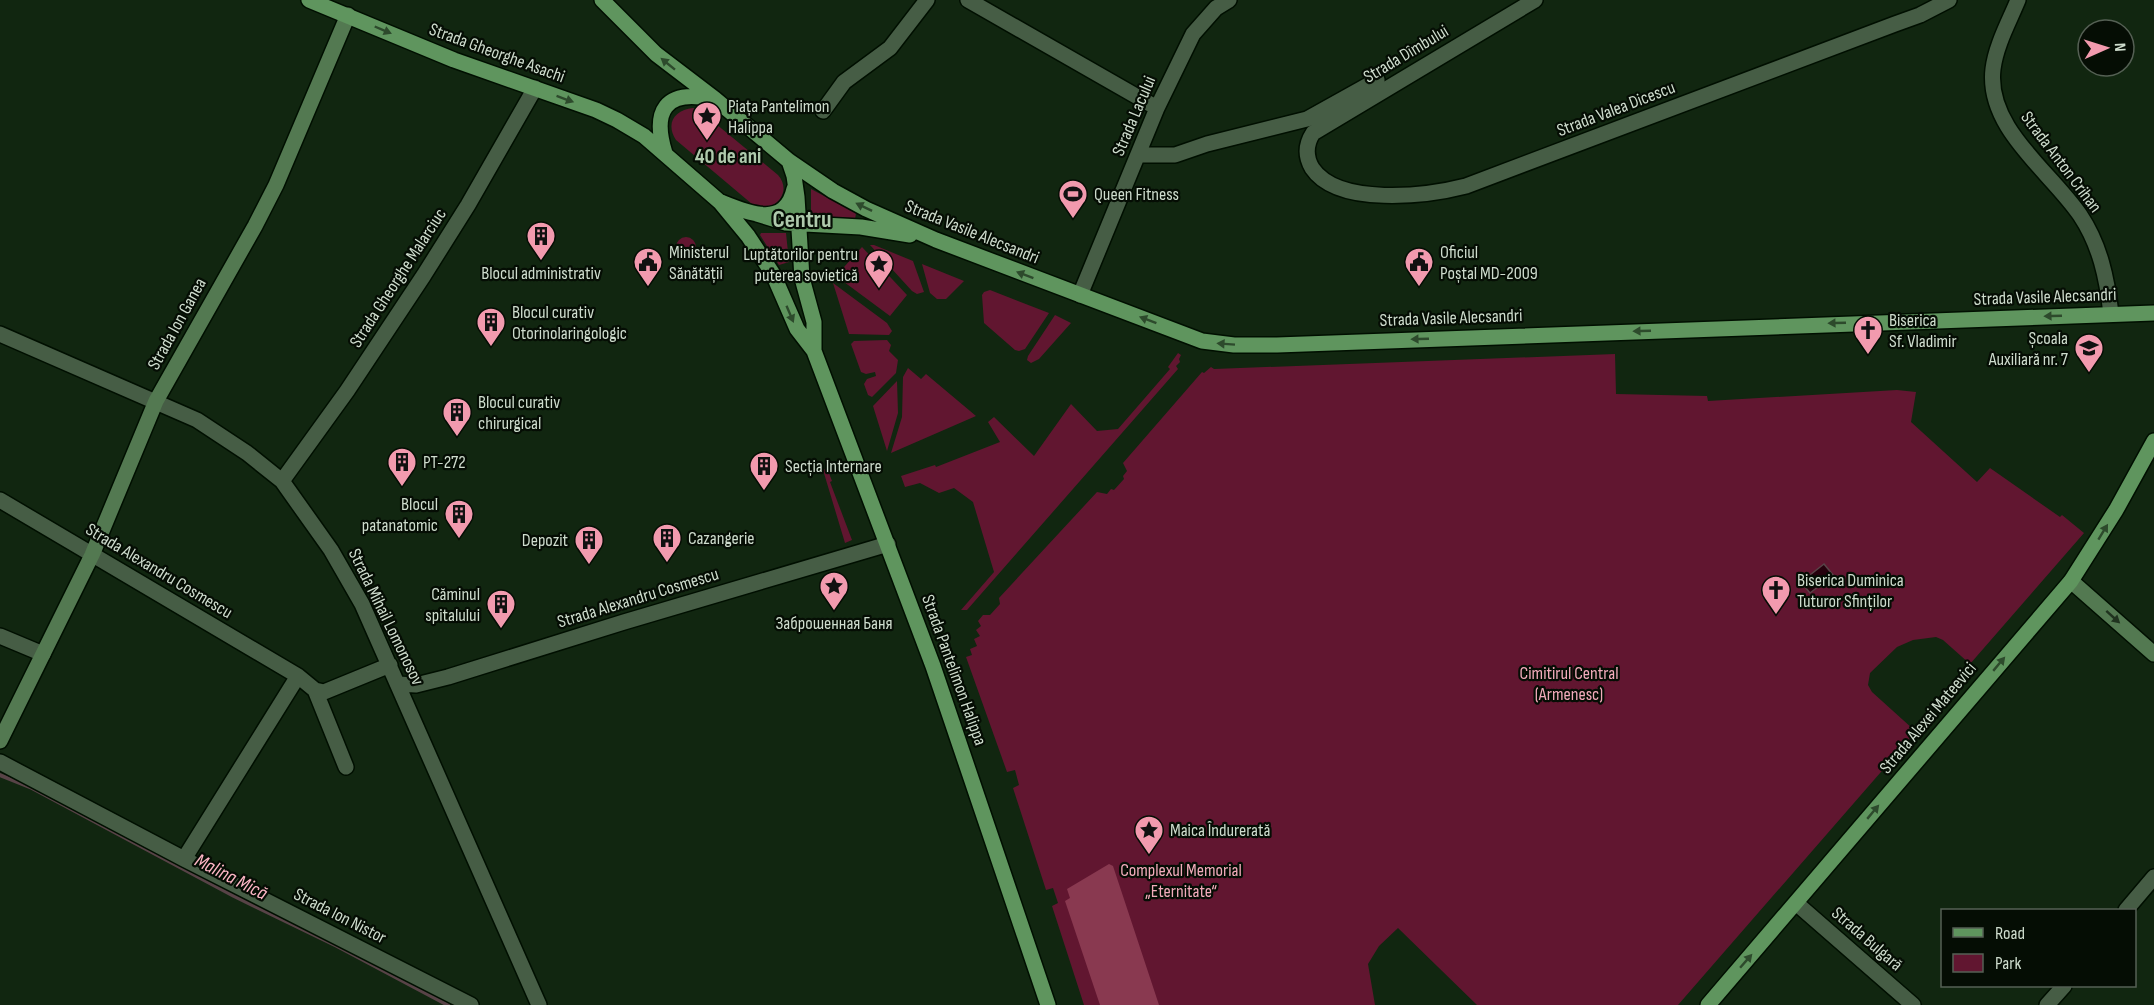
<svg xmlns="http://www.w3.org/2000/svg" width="2154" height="1005" viewBox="0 0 2154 1005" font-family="'Sofia Sans Condensed',sans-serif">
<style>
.green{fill:#611630}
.forest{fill:#893950}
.water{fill:#26010d;stroke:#584347;stroke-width:1.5}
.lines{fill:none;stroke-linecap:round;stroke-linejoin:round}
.stream{stroke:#584347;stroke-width:4}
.street-casing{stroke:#000f00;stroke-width:18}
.secondary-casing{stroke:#000f00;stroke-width:18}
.primary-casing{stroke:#000f00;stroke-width:18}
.street{stroke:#465d45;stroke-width:15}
.secondary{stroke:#537951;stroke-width:15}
.primary{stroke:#5f955e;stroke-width:15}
.oneway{fill:#2d4a2c}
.oneway2{fill:#20331f}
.labels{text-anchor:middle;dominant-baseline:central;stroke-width:4.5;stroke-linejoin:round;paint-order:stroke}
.street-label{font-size:18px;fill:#cedccd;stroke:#050d04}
.poi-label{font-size:18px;fill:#cedccd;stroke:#050d04;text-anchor:start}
.park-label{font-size:18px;fill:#f2abbb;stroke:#050d04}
.water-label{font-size:20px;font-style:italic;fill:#fcb5c4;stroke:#050d04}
.quarter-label{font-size:21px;font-weight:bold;fill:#afcaad;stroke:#050d04}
.district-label{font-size:24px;font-weight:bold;fill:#afcaad;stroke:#050d04}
</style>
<rect width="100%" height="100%" fill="#112610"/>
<path class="green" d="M693,108L699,110L778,175C794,193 772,216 752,204L676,140C665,123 675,110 693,108Z
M811,189L856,213L855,220L811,214Z
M761,233H786L789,262L779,265L760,235Z
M676 247a10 10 0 1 1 20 0a10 10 0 1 1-20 0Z
M870,245H874L913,261L924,292L917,294L912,291Z
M862,247L907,295L890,316L836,276Z
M922,264L964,281L946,299H937L930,293Z
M833,283L887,323L892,331L889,335L849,334Z
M990,290L1049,313L1025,349L1019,351L1015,350L984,323L982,295L984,292Z
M1055,315L1071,323L1039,359L1031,363L1027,360L1028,356Z
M887,340L891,345L889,351L898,360L896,373L872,397L868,395L864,384L867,379L876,376L875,372L866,374L861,372L851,344L854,341Z
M1178,353L1181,355L1179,359L1180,362L1176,366L1178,369L967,610H961L994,572L973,502L954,488L939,493L920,483L905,487L901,476L935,465L936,467L1000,442L988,422L994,417L1034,456L1071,404L1097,431L1118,429L1170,369L1168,367Z
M1615,354L1616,394L1707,396L1708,401L1897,390L1916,392L1911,422L1977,482L1990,468L2060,517L2062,515L2084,533L1970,664L1943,640L1936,637L1913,640L1897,647L1870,673L1868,685L1872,692L1913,729L1914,734L1678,1005H1477L1398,928L1379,946L1368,964L1375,1005H1084L1052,906L1058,903L1053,888L1046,890L1013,788L1019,785L1015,770L1007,772L966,657L972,655L970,649L977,646L974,639L980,636L976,630L981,626L978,621L983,615H990L1000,604L999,598L1097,492L1107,494L1111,489L1114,490L1124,479L1123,476L1127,471L1123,463L1202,372L1204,373L1211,367L1214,369Z
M908,368L921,379L926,374L976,416L891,453L902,417L903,377Z
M897,381L898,413L887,451L873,406Z
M827,468L832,481L830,482L852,540L845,543L823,470Z"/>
<path class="forest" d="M1109,864L1113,866L1159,1005H1100L1065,901L1070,898L1067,889Z"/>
<path class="water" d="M1824,564L1833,575L1810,593L1801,582Z"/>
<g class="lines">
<path class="stream" d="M0,775L32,788L234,896L337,946L448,1005"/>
<g class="street-casing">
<path id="street" d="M968,0L1157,108
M1535,0L1313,133C1306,144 1305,156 1312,168C1338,207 1427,196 1466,186L1895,24L1920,15L1949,0
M2018,0C2009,22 1996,45 1993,69C1986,128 2050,171 2080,215C2100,245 2107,278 2111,314
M823,111L844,82L890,48L927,0
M1138,155H1175L1207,144L1307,119L1377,80
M1080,295L1157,108L1193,34L1216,8L1229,0
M0,334L197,420L247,453L282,481L331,550L362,604L539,1005
M282,481L347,391L424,275L468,205L535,88
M0,500L298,676L315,690L346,767
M0,636L43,654
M398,684L416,685L448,677L624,622L888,544
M315,690L324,692L390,665
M0,762L184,859L471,1005
M184,859L298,676
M1796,903L1913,1005
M2126,910L2154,877
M2047,1005L2064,986"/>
</g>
<g class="secondary-casing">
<path id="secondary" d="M2071,581L2154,654
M0,741L92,555L156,401L255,226L276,185L348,15"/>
</g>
<g class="primary-casing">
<path id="primary" d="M309,0L454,60L596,110L617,120L644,136L720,202L748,236L773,274L797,329L814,351L933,666L1048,1005
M602,0L656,54L715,99L789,161L833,191L866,209L936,240L1202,341L1234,345H1277L2154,313
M665,153C652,111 665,89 712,99
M789,161L794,176L797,197L802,278L814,322V351
M721,202C748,213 785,229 794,189
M757,214L786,223L861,227L910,235
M1708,1005L2071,581L2116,510L2154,441"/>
</g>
<use href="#street" class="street"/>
<use href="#secondary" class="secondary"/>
<use href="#primary" class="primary"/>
</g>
<defs><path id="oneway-solid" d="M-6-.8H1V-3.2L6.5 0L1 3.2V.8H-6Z" transform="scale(1.5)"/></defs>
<g class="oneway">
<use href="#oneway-solid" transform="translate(383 30) rotate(23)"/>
<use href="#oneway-solid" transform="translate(668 64) rotate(-141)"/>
<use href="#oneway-solid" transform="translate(565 99) rotate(20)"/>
<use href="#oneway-solid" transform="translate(864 207) rotate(-154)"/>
<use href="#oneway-solid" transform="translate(1025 275) rotate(-159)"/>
<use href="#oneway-solid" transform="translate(790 314) rotate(67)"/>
<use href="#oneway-solid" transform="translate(2053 316) rotate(178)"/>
<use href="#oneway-solid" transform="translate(1148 320) rotate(-159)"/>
<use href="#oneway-solid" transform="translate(1837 323) rotate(178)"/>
<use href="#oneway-solid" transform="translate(1642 331) rotate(178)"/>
<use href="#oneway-solid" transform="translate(1420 339) rotate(178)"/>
<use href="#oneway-solid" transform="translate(1226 344) rotate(-176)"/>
<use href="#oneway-solid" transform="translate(2103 532) rotate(-59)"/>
<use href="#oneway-solid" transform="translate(1999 664) rotate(-50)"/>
<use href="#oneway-solid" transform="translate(1873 812) rotate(-50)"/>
<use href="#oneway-solid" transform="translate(1746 961) rotate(-49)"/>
</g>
<use class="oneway2" href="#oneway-solid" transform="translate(2113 617) rotate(42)"/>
<defs>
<g id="sight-pin" transform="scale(1.5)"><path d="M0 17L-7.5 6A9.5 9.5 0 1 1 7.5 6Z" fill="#f29aae" stroke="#050d04"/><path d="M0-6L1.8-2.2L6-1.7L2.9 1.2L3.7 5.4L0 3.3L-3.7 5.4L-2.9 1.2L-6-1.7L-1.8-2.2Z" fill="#111"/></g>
<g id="stadium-pin" transform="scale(1.5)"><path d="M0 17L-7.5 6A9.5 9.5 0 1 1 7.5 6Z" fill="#f29aae" stroke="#050d04"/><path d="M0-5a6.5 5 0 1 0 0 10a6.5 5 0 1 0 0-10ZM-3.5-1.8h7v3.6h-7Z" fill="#111"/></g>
<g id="building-pin" transform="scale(1.5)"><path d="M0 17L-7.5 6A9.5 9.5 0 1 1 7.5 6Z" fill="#f29aae" stroke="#050d04"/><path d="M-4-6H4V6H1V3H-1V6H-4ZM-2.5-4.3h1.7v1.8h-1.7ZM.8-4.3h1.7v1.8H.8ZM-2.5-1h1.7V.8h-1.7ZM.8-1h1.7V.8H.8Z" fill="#111"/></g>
<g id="civic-pin" transform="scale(1.5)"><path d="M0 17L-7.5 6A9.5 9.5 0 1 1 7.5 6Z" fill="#f29aae" stroke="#050d04"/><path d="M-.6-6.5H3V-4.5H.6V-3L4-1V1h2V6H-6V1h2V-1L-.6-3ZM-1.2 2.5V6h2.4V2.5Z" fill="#111"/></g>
<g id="church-pin" transform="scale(1.5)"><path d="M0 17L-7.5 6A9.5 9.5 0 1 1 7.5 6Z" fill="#f29aae" stroke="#050d04"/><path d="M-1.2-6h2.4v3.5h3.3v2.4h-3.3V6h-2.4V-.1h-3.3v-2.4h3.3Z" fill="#111"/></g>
<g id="school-pin" transform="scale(1.5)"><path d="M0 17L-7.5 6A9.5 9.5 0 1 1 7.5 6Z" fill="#f29aae" stroke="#050d04"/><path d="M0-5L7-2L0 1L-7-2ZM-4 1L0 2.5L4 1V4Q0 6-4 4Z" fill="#111"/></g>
</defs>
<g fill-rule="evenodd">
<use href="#sight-pin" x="707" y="116"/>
<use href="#stadium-pin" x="1073" y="194"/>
<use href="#building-pin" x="541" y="236"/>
<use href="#civic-pin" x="648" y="262"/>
<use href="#civic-pin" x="1419" y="262"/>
<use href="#sight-pin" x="879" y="264"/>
<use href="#building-pin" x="491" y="322"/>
<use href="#church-pin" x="1868" y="330"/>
<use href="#school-pin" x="2089" y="348"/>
<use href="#building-pin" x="457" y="412"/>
<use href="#building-pin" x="402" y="462"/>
<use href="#building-pin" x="764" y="466"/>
<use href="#building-pin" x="459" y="514"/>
<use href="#building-pin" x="667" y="538"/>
<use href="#building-pin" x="589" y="540"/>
<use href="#sight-pin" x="834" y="586"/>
<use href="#church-pin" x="1776" y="590"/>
<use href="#building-pin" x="501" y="604"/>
<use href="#sight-pin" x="1149" y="830"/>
</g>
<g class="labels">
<g class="street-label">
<text transform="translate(497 53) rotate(20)">Strada Gheorghe Asachi</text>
<text transform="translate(1406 54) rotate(-31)">Strada Dîmbului</text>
<text transform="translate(1616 109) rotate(-21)">Strada Valea Dicescu</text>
<text transform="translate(1134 116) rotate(-67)">Strada Lacului</text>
<text transform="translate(2061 162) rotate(53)">Strada Anton Crihan</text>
<text transform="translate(972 232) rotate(22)">Strada Vasile Alecsandri</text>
<text transform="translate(398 278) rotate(-57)">Strada Gheorghe Malarciuc</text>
<text transform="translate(2045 297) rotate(-2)">Strada Vasile Alecsandri</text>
<text transform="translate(1451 318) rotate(-2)">Strada Vasile Alecsandri</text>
<text transform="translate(177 324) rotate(-61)">Strada Ion Ganea</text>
<text transform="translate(159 571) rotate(31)">Strada Alexandru Cosmescu</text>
<text transform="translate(638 598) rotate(-17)">Strada Alexandru Cosmescu</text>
<text transform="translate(386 617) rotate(64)">Strada Mihail Lomonosov</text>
<text transform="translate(954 670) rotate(70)">Strada Pantelimon Halippa</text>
<text transform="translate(1928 718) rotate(-50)">Strada Alexei Mateevici</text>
<text transform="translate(340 916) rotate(27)">Strada Ion Nistor</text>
<text transform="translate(1867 939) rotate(41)">Strada Bulgară</text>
</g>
<g class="poi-label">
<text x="728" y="106">Piața Pantelimon<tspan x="728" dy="21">Halippa</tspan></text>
<text x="1094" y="194">Queen Fitness</text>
<text x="669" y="252">Ministerul<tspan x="669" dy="21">Sănătății</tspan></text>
<text x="1440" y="252">Oficiul<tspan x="1440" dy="21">Poștal MD-2009</tspan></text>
<text x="858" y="254" text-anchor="end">Luptătorilor pentru<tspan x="858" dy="21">puterea sovietică</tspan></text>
<text x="541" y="273" text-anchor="middle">Blocul administrativ</text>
<text x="512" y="312">Blocul curativ<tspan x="512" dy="21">Otorinolaringologic</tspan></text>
<text x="1889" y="320">Biserica<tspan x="1889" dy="21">Sf. Vladimir</tspan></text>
<text x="2068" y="338" text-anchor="end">Școala<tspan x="2068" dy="21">Auxiliară nr. 7</tspan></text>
<text x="478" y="402">Blocul curativ<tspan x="478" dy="21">chirurgical</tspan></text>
<text x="423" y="462">PT-272</text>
<text x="785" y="466">Secția Internare</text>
<text x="438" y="504" text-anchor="end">Blocul<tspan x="438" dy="21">patanatomic</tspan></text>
<text x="688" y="538">Cazangerie</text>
<text x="568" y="540" text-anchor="end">Depozit</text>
<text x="1797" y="580">Biserica Duminica<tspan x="1797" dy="21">Tuturor Sfinților</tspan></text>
<text x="480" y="594" text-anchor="end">Căminul<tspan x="480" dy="21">spitalului</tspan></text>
<text x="834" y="623" text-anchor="middle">Заброшенная Баня</text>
<text x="1170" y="830">Maica Îndurerată</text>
</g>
<g class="park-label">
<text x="1569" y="673">Cimitirul Central<tspan x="1569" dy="21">(Armenesc)</tspan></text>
<text x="1181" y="870">Complexul Memorial<tspan x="1181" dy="21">„Eternitate“</tspan></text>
</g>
<g class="water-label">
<text transform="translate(231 877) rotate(27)">Malina Mică</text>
</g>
<g class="quarter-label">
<text x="728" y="156">40 de ani</text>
</g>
<g class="district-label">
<text x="802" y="219">Centru</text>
</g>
</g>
<rect x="1941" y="909" width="195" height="78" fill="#050d04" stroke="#556054" stroke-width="1.5"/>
<rect x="1953" y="928" width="30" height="9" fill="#5f955e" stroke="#556054" stroke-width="1.5"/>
<text x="1995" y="939" font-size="18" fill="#cedccd">Road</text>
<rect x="1953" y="954" width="30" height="18" fill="#611630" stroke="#556054" stroke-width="1.5"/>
<text x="1995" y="969" font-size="18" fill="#cedccd">Park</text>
<g transform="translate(2106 48) rotate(87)"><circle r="28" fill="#050d04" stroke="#556054" stroke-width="1.5"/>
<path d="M0-4.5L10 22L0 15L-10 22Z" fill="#f29aae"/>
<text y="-9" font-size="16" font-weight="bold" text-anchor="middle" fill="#cedccd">N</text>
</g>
</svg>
